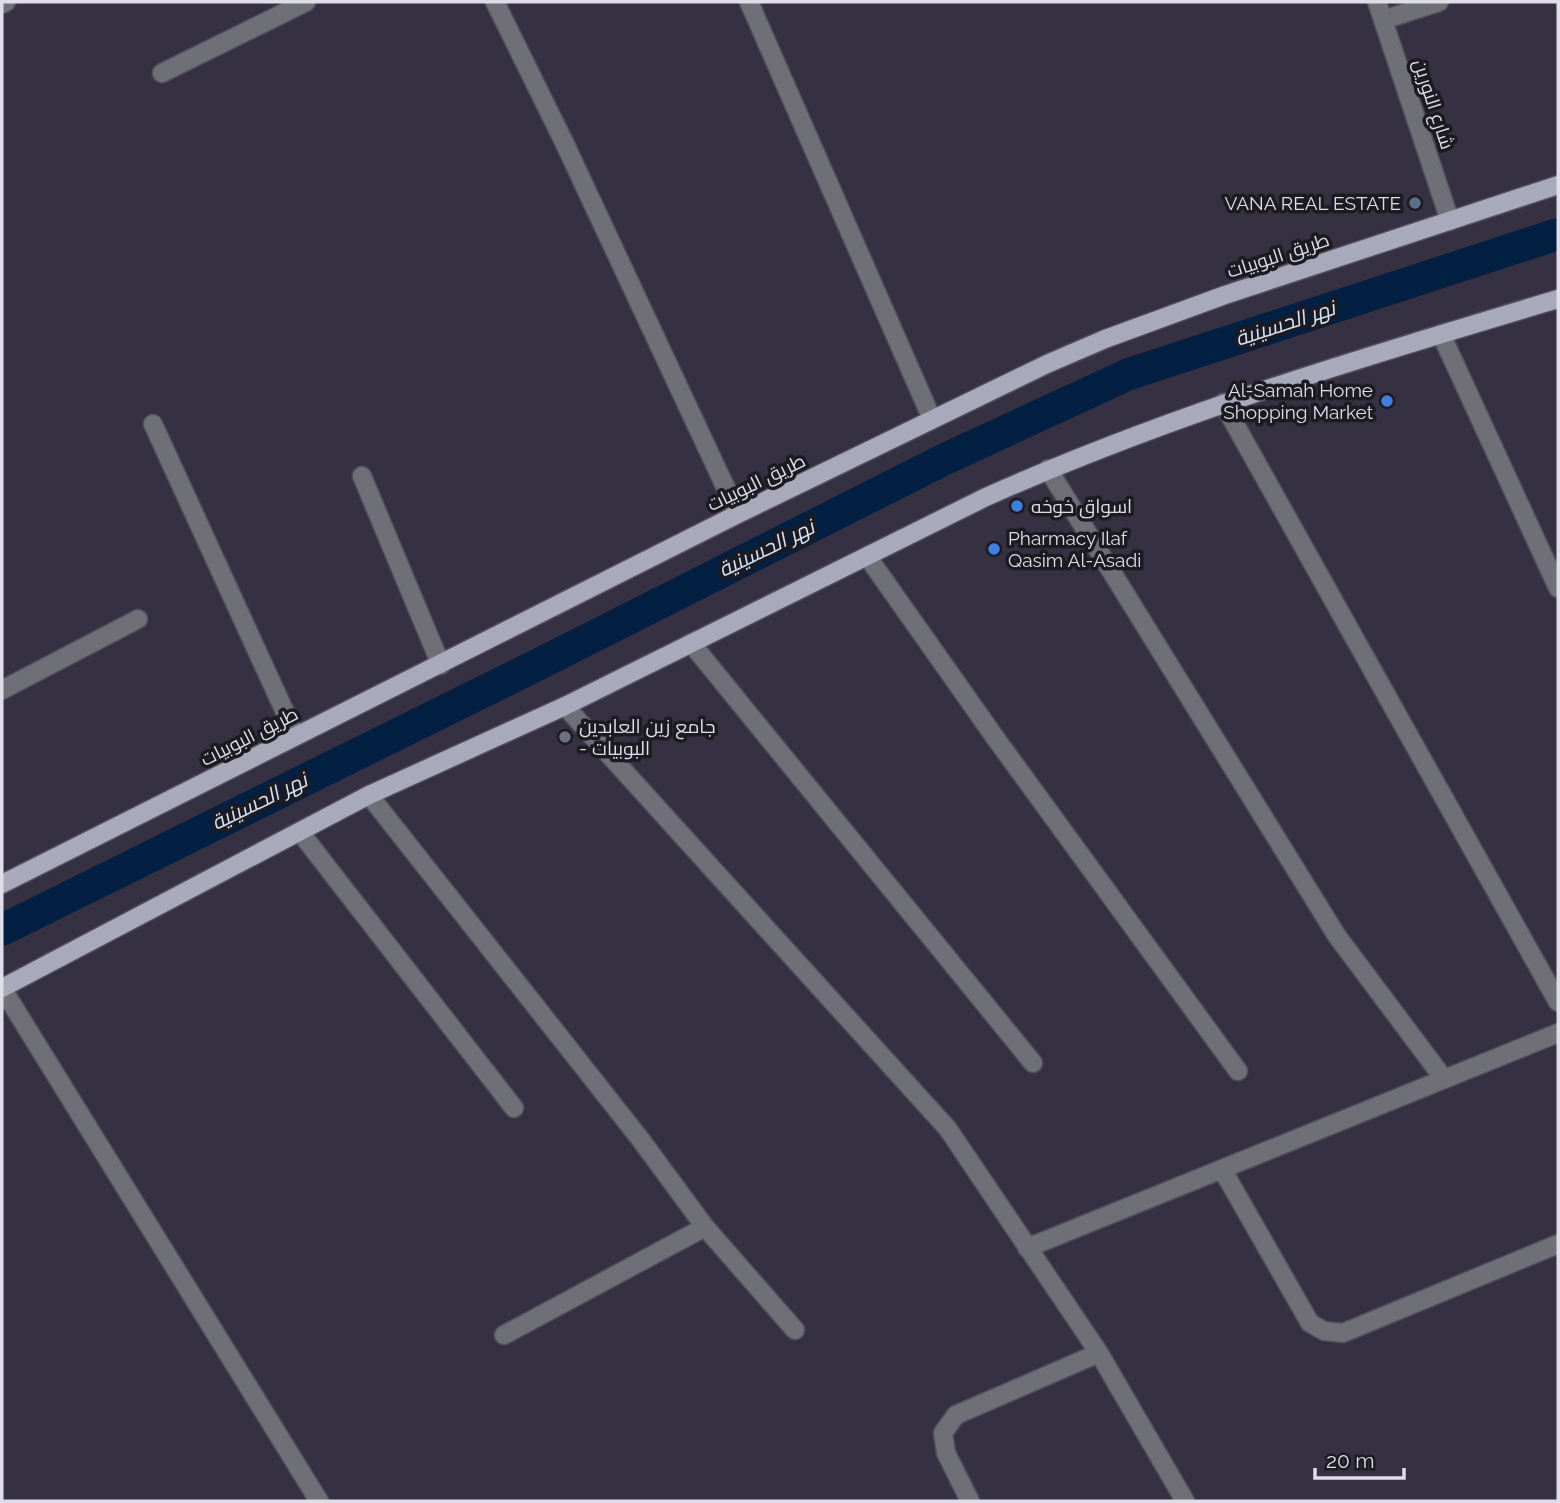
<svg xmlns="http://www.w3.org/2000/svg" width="1560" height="1503" viewBox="0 0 1560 1503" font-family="Raleway,Cairo,sans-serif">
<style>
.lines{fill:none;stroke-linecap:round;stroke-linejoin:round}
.canal{stroke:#031f41;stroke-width:32}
.minor-casing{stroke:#514d5c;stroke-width:21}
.major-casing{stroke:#514d5c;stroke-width:21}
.minor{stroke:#6f6f78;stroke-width:18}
.major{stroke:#a8a9bb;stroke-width:18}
.service-dot{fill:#5c6f8a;stroke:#1d1b22;stroke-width:2.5}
.shop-dot{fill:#3f7fe0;stroke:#1d1b22;stroke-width:2.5}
.worship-dot{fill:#6b7280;stroke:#1d1b22;stroke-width:2.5}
.labels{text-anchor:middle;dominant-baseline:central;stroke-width:7;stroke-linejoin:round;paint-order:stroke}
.street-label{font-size:19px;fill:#dfdde7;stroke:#1d1b22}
.poi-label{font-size:19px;fill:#dfdde7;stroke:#1d1b22;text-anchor:start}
.water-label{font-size:21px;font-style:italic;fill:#d4e3f6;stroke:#1d1b22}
</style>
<rect width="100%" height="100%" fill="#363142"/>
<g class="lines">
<path class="canal" d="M2,930L539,664L945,459L1129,374L1558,234"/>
<g class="minor-casing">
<path id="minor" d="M495,2L564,142L738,514
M749,2L932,419
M1377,2L1450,221
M2,4L6,2
M1383,20L1439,2
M162,73L306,2
M1441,334L1558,588
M1223,403L1558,1002
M153,424L296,736
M1048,469L1337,936L1444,1079
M362,476L441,665
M867,556L994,736L1238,1071
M691,643L1033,1063
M2,690L138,619
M565,706L948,1129L1099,1353L1185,1501
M369,795L641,1140L705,1227L795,1330
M300,832L514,1108
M2,988L319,1501
M1222,1169L1310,1323L1324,1331L1343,1333L1558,1244
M1027,1248L1558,1033
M504,1335L705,1227
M970,1501L946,1453L943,1433L956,1415L1099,1353"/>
</g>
<g class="major-casing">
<path id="major" d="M2,884L738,514L1047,364L1105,339L1225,295L1558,185
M2,988L369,795L565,706L986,497C1172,414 1363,357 1558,299"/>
</g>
<use href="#minor" class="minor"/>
<use href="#major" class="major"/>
</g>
<circle class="service-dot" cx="1415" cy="203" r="7"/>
<g class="shop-dot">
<circle cx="1387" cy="401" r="7"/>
<circle cx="1017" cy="506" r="7"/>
<circle cx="994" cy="549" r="7"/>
</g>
<circle class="worship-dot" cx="565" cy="737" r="7"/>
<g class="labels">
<g class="street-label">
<text transform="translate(1434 104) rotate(72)">شارع النورين</text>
<text transform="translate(1278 255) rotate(-18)">طريق البوبيات</text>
<text transform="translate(756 482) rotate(-26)">طريق البوبيات</text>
<text transform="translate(249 736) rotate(-27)">طريق البوبيات</text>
</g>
<g class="poi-label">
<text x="1401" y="203" text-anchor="end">VANA REAL ESTATE</text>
<text x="1373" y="390" text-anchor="end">Al-Samah Home<tspan x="1373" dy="22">Shopping Market</tspan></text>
<text x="1031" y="506">اسواق خوخه</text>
<text x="1008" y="538">Pharmacy Ilaf<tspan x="1008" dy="22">Qasim Al-Asadi</tspan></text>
<text x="579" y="726">جامع زين العابدين<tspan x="579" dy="22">- البوبيات</tspan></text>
</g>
<g class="water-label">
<text transform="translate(1285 323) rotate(-18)">نهر الحسينية</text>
<text transform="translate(766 548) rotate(-26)">نهر الحسينية</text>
<text transform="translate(259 801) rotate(-26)">نهر الحسينية</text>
</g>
</g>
<rect width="1560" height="1503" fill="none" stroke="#dfdde7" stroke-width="7"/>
<path d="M1315 1468v10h89v-10" fill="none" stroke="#dfdde7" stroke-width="3.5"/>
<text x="1326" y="1468" font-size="21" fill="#dfdde7" stroke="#1d1b22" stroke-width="5" paint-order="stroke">20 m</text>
</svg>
